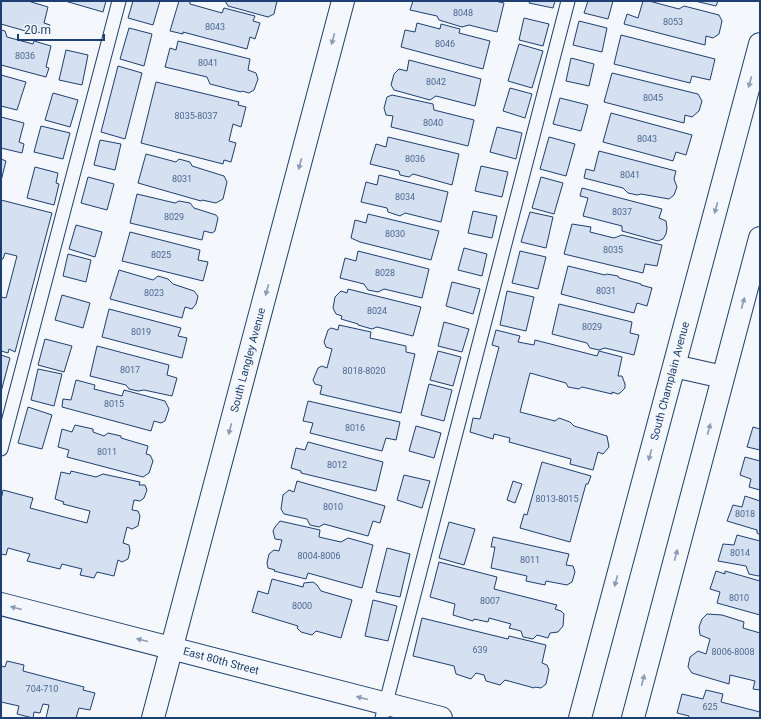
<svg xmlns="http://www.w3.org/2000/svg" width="761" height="719" viewBox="0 0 761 719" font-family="Roboto,sans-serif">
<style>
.building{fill:#d5e0f0;stroke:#1d3f73}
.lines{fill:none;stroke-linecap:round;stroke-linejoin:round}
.lane-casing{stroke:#1d3f73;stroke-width:15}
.street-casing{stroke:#1d3f73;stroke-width:24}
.lane{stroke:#f4f7fb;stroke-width:13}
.street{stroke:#f4f7fb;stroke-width:22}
.oneway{fill:#889bb7}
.labels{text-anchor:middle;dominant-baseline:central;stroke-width:3;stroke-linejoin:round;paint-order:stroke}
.number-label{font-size:9px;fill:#4b6792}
.street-label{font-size:11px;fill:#1d3f73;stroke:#f4f7fb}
</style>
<rect width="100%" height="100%" fill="#f4f7fb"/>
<path class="building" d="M1,1H28L48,7L44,23L50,25L46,34L29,30V32L1,24Z
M65,1H106L103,12Z
M133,1H160L153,25L128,18Z
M179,1H187L190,2V4L222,13L224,8L255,16L253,21L260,23L255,39L250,37L247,49L183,32V34L170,31Z
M225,1H277L274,14L268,17L228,6Z
M413,1H495L504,3L497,32L469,25L462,27L439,20L437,16L410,10Z
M530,1H555L553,8L529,3Z
M588,1H613L608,19L584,13Z
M643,1H649L679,9L684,6L719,15L722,21L719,34L713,38L706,36L705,45L624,24L627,14L638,18Z
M695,1H718L716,6Z
M524,18L549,24L543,46L519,40Z
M579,21L607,28L602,52L573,45Z
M417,23L440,29L441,24L460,29L459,33L490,41L483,69L401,47L405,30L415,32Z
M129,28L152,34L144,66L120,59Z
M1,30L5,31L7,37L33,44L34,41L51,46L46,67L49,68L46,77L1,65Z
M621,35L715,59L710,80L692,76L690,83L614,64Z
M178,41L250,59L248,70L256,73L258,79L254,90L249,93L242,91L241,92L210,84L207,77L165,67L170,48L176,50Z
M519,44L543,51L532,88L508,81Z
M66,50L88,55L82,85L59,80Z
M571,58L594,64L589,86L566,81Z
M409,60L481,79L475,106L436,96L430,100L394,90L391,85L394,74L399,69L407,71Z
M118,66L142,73L125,139L101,132Z
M612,73L698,94L702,101L699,111L692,117L685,115L684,123L604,102Z
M1,75L26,82L17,110L1,106Z
M156,82L239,102L238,105L246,107L241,127L233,124L229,141L236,143L231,162L224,160L223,164L141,143Z
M510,88L532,94L525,118L503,111Z
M53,93L78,100L70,127L45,120Z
M392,95L433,104L434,110L474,120L468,146L391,127L393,116L386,115L384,108L387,97Z
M560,98L588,105L581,131L553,124Z
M611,113L692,135L686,155L676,152L673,161L603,142Z
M1,117L24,123L19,142L24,144L22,153L1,148Z
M41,126L70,133L63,159L34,152Z
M497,127L522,133L516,159L490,152Z
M388,137L459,154L452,185L413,174L409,177L400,175L399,171L370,164L376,144L386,147Z
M549,137L575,144L566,176L540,169Z
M100,140L121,144L115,170L94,165Z
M599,151L676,171L674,179L677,187L674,195L669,199L641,194L637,195L628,193L623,188L584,178L586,169L594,171Z
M146,154L176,162L179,159L190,162L192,166L224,176L227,182L223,199L216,203L202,200L201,201L138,183Z
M1,159L6,161L1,181Z
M481,166L508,172L502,197L475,191Z
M35,167L58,173L56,183L59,184L54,205L27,198Z
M379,175L448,192L441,222L405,213L400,216L388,212L387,208L361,202L366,182L377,185Z
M88,177L114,184L107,210L81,203Z
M541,177L563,183L554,214L532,208Z
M582,188L662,209L659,218L666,221L667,228L666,234L663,239L658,241L622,231V226L583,216L588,198L580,196Z
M137,194L175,203L179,201L190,203L194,208L216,215L218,218L215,231L212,233L204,231L202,240L130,223Z
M1,200L52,213L15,352L9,349L8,353L1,351V297L6,298L17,256L5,253L3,259H1Z
M473,211L497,216L492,238L468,233Z
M530,212L553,217L546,248L521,242Z
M368,214L439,231L431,260L360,242L351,238L355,220L366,223Z
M572,224L591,227L590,232L614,238L622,235L662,245L657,266L645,264L643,273L564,254Z
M76,225L102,232L95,257L69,249Z
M130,232L200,250L198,260L208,262L203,281L122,261Z
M464,248L487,254L482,276L458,270Z
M358,251L429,269L422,298L384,289L378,292L368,290L364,284L340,278L345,258L356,261Z
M520,251L546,257L538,289L512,283Z
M68,254L91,260L86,282L63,276Z
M568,266L605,275L607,274L618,276L619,278L641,284V285L652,288L647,306L637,303L634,313L561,294Z
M119,270L153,280L158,276L168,279L173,284L194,291L198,296L196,304L192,309L185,307L182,318L110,299Z
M452,282L480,289L473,314L446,306Z
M348,289L421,307L413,336L377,327L372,329L358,325V324L341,319L342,316L336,314L333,308L335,297L341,291L347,293Z
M507,291L534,297L526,331L500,325Z
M62,295L90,303L83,328L55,320Z
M559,304L632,322L630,333L639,335L634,355L605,348L599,350L590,348L587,343L552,334Z
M109,309L181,328L178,336L187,338L182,358L102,337Z
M444,322L469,329L462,352L438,346Z
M339,325L371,332L370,338L406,346V352L415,354L401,413L320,394L322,386L315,384L313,380L318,368L322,366L327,368L332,349L326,347L324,342L328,330L331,328L338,330Z
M496,330L520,336L518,342L534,345L535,340L597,356L599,351L622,357L618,376H622L625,384V388L620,393L618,394L612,392V394L582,387L579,389L568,387L566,383L530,373L520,412L555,421L559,418L570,422L574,426L607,436L609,447L603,454L598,452L593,470L570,464L571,459L509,442L510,438L494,434L493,439L470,432L473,418L480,419L499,347L492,345Z
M45,339L72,346L64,372L38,365Z
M97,346L169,365L167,375L177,378L172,396L144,390L138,391L129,389L126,385L90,376Z
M438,351L461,357L453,386L430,380Z
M1,355L10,358L1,392Z
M38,369L62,374L54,406L31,400Z
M76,380L95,385L94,389L122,396L124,390L165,401L169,409L165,421L161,423L154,421L151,431L62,407L63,399L71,400Z
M429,384L452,390L444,421L421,415Z
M308,401L400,422L396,440L386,438L382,451L310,433L313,423L303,421Z
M28,407L52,415L42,449L18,443Z
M75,425L93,429V432L104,436L108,433L121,436V438L148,446L146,454L150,455L153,461L149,473L143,477L67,457L69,450L58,447L62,429L72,432Z
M416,426L441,433L434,458L409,451Z
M753,427L760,429V450L747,447Z
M308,442L383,462L376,491L301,473V471L291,468L296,448L305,450Z
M745,457L760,461V490L749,487L751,479L740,475Z
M542,462L591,476L588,484H586L570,542L520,528L524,514L527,515Z
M71,471L96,477L103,474L140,482L139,485H145L147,490L144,498L140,501L134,500L132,510L138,511L140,516L138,526L132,529L127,527L123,543L129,545L130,551L128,559L122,562L118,560L114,576L97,572L94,578L80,575L82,569L62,564L60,569L27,561L30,554L8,548L6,555L1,554V500L3,490L33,498L30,508L87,523L90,511L63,504L64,502L55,499L61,472L70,474Z
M404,475L430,481L422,508L397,500Z
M297,481L385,506L380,523L373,521L368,536L324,524L319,527L310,525L307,519L284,514L281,509L283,495L289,490L294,492Z
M513,481L522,484L515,503L507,500Z
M745,496L760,501V535L757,533V530L727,521L733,505L742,507Z
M280,521L320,530L319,537L341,542L348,538L373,545L362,588L308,573L306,579L274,571L275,570L268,568L267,563L269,554L274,550L279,551L282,540L275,539L273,531L275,527Z
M449,522L475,529L464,565L439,558Z
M737,535L760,541V575L758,576L749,574L746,566L718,561L723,544L734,545Z
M493,537L569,554L566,565L573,566L575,572L572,582L567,585L546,581L545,585L526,581L527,576L491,568L495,547H491Z
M387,548L410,554L400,597L376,592Z
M439,562L497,577L494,589L557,605L555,609L561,611L564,614L563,626L558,632L550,633L548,638L537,635L533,639L523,637L521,631L509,628L511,624L489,618L488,622L474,619L473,621L453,615L455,604L430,597Z
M716,571L725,574V571L760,581V615L717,603L720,592L710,589Z
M272,579L303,587L304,583L313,582L317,585L321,591L352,600L341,638L316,631L312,635L301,632L297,628L298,626L252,612L258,591L268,594Z
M373,600L397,606L388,641L365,636Z
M707,614L722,615L744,622L743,628L760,633V690L753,689L755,681L730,675L729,684L692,673L688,667L690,657L698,651L706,654L710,639L700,635L699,627L702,619Z
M422,618L508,639L509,636L546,645L542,663L547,665L549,670L546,684L541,688L535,687L534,688L505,680L500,685L486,681L484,675L476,673L471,679L456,674L454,666L413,656Z
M7,661L24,665L23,671L84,687L83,690L95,693L90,710L79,708L76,718H46L49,705L43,704L40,713L34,712L33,718L17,714L19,706L1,702V666L5,667Z
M706,690L723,694L721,702L760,712V718H689V716L677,713L682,694L703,699Z"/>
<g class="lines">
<g class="lane-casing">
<path id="lane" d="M1,449L119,1
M382,718L568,1"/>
</g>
<g class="street-casing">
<path id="street" d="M674,366L723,377
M1,604L441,718
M153,718L343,1
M580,718L760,44
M633,718L760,238"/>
</g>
<use href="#lane" class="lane"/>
<use href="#street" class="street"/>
</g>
<defs><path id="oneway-solid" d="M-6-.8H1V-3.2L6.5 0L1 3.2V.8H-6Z"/></defs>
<g class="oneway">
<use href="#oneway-solid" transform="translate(333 39) rotate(105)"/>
<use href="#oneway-solid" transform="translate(750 82) rotate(105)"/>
<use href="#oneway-solid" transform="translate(300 164) rotate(105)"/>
<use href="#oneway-solid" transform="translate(716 208) rotate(105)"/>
<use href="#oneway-solid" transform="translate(267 290) rotate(105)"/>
<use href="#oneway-solid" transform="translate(743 303) rotate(-75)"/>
<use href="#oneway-solid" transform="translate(230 429) rotate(105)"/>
<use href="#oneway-solid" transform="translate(709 429) rotate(-75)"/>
<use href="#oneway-solid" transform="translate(650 455) rotate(105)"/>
<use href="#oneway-solid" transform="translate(676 555) rotate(-75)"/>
<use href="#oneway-solid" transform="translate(616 581) rotate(105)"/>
<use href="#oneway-solid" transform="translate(16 608) rotate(-166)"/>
<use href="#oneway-solid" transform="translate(142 640) rotate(-166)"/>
<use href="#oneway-solid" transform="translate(643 680) rotate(-75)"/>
<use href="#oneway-solid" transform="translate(362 698) rotate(-165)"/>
</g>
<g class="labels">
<g class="number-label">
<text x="463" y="13">8048</text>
<text x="673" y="22">8053</text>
<text x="215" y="27">8043</text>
<text x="445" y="44">8046</text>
<text x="25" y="56">8036</text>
<text x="208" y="63">8041</text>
<text x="436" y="82">8042</text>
<text x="653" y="98">8045</text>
<text x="196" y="116">8035-8037</text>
<text x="433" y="123">8040</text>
<text x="647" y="139">8043</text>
<text x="415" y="159">8036</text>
<text x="630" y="175">8041</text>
<text x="182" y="179">8031</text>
<text x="405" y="197">8034</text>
<text x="622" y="212">8037</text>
<text x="174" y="217">8029</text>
<text x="395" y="234">8030</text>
<text x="613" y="250">8035</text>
<text x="161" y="255">8025</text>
<text x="385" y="273">8028</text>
<text x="606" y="291">8031</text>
<text x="154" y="293">8023</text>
<text x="377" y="311">8024</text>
<text x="592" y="327">8029</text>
<text x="141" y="332">8019</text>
<text x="130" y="370">8017</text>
<text x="364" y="371">8018-8020</text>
<text x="114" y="404">8015</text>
<text x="355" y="428">8016</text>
<text x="107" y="452">8011</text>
<text x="337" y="465">8012</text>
<text x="557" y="499">8013-8015</text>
<text x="333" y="507">8010</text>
<text x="745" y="514">8018</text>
<text x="740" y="553">8014</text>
<text x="319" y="556">8004-8006</text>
<text x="530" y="560">8011</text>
<text x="739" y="598">8010</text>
<text x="490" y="601">8007</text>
<text x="302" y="606">8000</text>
<text x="480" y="650">639</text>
<text x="733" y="652">8006-8008</text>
<text x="42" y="689">704-710</text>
<text x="710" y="707">625</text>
</g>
<g class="street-label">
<text transform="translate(248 360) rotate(-75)">South Langley Avenue</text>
<text transform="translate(670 381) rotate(-75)">South Champlain Avenue</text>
<text transform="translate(221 661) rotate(15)">East 80th Street</text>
</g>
</g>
<rect width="761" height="719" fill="none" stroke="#1d3f73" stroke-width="4"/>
<path d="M18 34v6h86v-6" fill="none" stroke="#1d3f73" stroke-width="2"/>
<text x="24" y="34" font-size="12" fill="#1d3f73" stroke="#f4f7fb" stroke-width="3" paint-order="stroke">20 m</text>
</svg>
